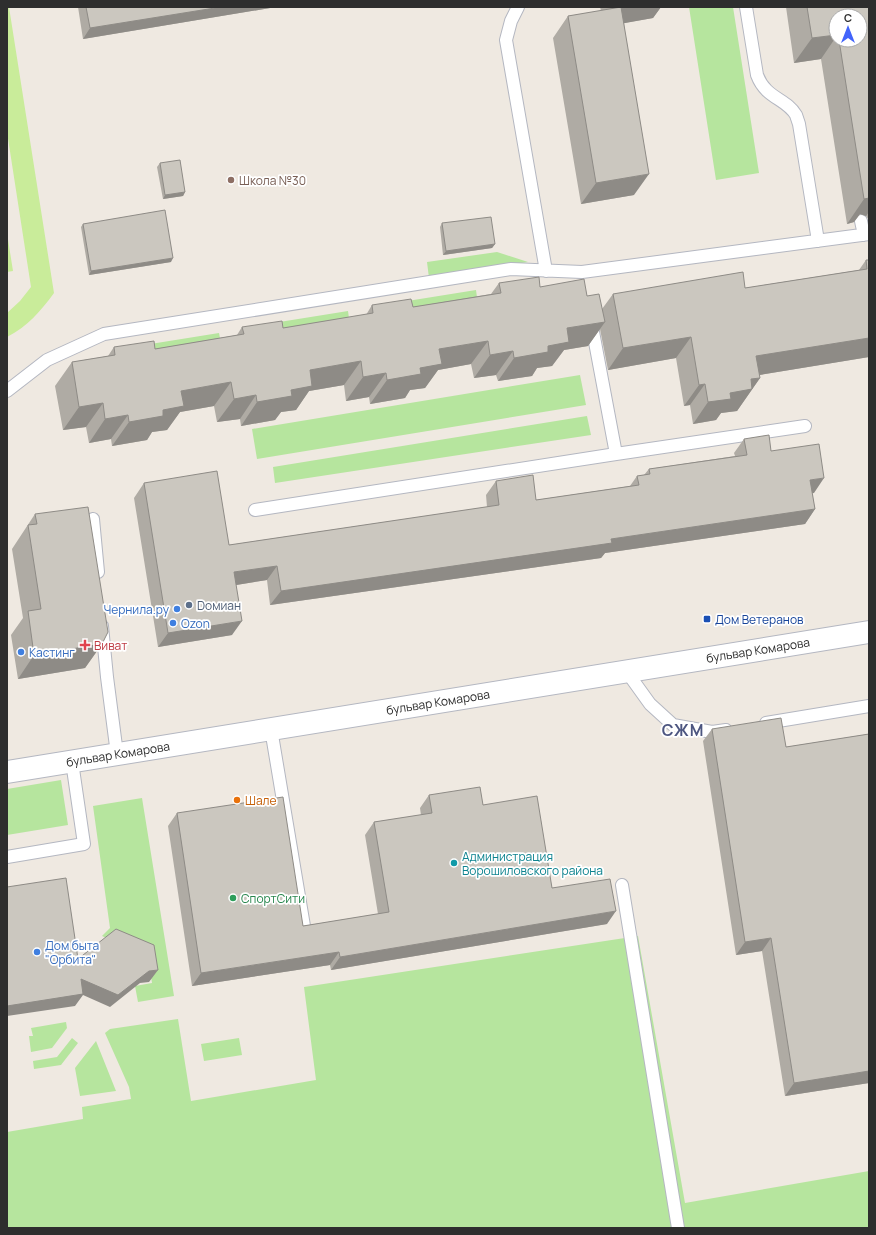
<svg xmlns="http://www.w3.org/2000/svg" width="876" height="1235" viewBox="0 0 876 1235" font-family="Manrope,sans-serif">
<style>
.green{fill:#b6e59e}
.pitch{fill:#c9ec9a}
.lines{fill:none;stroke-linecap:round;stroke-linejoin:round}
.service-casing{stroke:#b4b7c1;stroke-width:14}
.tertiary-casing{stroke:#b4b7c1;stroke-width:24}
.service{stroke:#fff;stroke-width:12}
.tertiary{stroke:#fff;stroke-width:22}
.wall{fill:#afaba4;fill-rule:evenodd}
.shaded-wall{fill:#8e8b86}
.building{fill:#cbc7bf;stroke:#8e8b86}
.education-dot{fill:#8d6e63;stroke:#fff;stroke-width:1.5}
.service-dot{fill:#5c6f8a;stroke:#fff;stroke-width:1.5}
.shop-dot{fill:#3f7fe0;stroke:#fff;stroke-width:1.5}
.transit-dot{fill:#1a4fb4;stroke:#fff;stroke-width:1.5}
.health-dot{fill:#e0444e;stroke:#fff;stroke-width:1.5}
.food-dot{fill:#e8710a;stroke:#fff;stroke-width:1.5}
.culture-dot{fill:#0f9aa8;stroke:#fff;stroke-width:1.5}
.leisure-dot{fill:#2e9e5b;stroke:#fff;stroke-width:1.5}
.labels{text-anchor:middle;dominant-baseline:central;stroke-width:3.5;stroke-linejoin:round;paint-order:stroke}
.education-label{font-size:12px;fill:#785e54;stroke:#fff;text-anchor:start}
.service-label{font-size:12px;fill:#4e5e75;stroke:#fff;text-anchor:start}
.shop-label{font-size:12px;fill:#366cbe;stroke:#fff;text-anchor:start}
.transit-label{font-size:12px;fill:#164399;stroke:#fff;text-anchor:start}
.health-label{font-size:12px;fill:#be3a42;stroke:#fff;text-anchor:start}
.street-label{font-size:12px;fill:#2e2e2e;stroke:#fff}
.food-label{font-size:12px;fill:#c56008;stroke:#fff;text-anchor:start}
.culture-label{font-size:12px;fill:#0d838f;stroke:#fff;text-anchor:start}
.leisure-label{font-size:12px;fill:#27864d;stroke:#fff;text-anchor:start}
.district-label{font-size:16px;font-weight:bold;letter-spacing:1px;fill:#4d5680;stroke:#fff}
</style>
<rect width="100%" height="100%" fill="#efe9e1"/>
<path class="green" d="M689,7H733L759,173L716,180Z
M497,252L528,262L429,278L427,262Z
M476,290L479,312L398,325L395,303Z
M348,311L351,333L270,346L267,324Z
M219,333L223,354L142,367L138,346Z
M580,375L586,405L257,459L252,429Z
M587,416L591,435L275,483L273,467Z
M61,780L68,825L7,835V789Z
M142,798L174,996L138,1002L135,986L152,983L148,957L102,936L110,928L93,806Z
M638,936L685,1203L869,1171V1228H7V1132L83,1119L82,1107L131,1099L129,1087L105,1033L110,1029L178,1019L191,1101L316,1080L304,987Z
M66,1022L67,1028L52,1048L31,1052L29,1036H33L31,1028Z
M72,1038L78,1043L61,1065L34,1069L33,1061L57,1057Z
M239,1038L242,1055L204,1061L201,1044Z
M96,1041L116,1091L80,1096L75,1068Z"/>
<path class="pitch" d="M7,7H9L54,293C40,312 28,326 7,337V313L20,301L31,287L7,132Z
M7,233L13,271L7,272Z"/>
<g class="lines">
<g class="service-casing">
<path id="service" d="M518,7L511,21L506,40L546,271
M746,7L757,75C766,99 786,98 796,115C797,118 798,121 799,124L818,241
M861,221L864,235
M591,321L616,454L805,426
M7,391L47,360L104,334L511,269L582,272L869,234
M255,510L616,454
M93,519L98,572
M102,626L107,677L117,754
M627,672L650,704L673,725L712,732L726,730
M766,723L869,706
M271,729L304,926
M7,857L84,844L72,762
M622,885L678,1228"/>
</g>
<g class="tertiary-casing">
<path id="tertiary" d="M7,772L869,632"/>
</g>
<use href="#service" class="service"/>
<use href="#tertiary" class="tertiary"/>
</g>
<path class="wall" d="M78,7H276L83,39Z
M600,7H661L653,18L624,23L634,195L581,204L553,38L568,16L601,11Z
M786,7H869V220L866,216L860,214L854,222L847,224L821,59L794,63ZM836,16L860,40H836Z
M160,163L185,192L183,196L163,199L157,167Z
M442,223L495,244L492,248L443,255L440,227Z
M83,224L171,262L89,275L81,227Z
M866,260H869V357L759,375L760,378L737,411L721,413L716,420L693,424L690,405L684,406L676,358L608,370L600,329L588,346L564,350L552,366L537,368L532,376L498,381L496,375L474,378L471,364L438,370L425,388L410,390L405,398L370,404L369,397L346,401L344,385L309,391L296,410L281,412L275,420L241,426L240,419L217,422L214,406L180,412L167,430L152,432L147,440L112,446L111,439L89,443L86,427L63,430L55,386L72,362L108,356L114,347L155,349L237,335L242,327L283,328L366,315L372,305L413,307L491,294L499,283L540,287L587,296L602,309L613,294L745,288L859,270Z
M744,439L771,451L814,493H812L815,509L805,524L605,553L601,558L270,605L267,580L236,585L232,635L158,647L134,498L144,483L229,545L487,507L486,495L496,481L536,500L630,486L637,476L644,475L649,469L735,456L734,453Z
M35,514L102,644L85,668L18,679L11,635L23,618L12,549Z
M712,729L786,747L869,734V1083L785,1096L762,951L736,955L703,741Z
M429,795L483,805L552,888L607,924L331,970L330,965L192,986L168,826L177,813L303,926L378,914L365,835L374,822L421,815L420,808Z"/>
<path class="shaded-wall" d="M221,7H276L83,39L90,28Z
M617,7H661L653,18L603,27Z
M836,35V37L821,59L794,63L812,38Z
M649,174L634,195L581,204L596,183Z
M185,192L183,196L163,199L165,195Z
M869,197V212L866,216L860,214L854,222L847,224L864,199Z
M495,244L492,248L443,255L446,251Z
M173,258L171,262L89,275L91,271Z
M605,322L588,346L564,350L552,366L537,368L532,376L498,381L514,358L548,346L567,328Z
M691,337L676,358L608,370L623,348Z
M869,338V357L741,378L756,356Z
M488,341L471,364L438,370L425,388L410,390L405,398L370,404L387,380L420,368L439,349Z
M513,351L496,375L474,378L490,355Z
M361,361L344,385L309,391L296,410L281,412L275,420L241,426L257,402L291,390L310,370Z
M386,373L369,397L346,401L363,377Z
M760,378L737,411L721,413L716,420L693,424L708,402L730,393L751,379Z
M231,382L214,406L180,412L167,430L152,432L147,440L112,446L129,422L163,410L181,391Z
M705,384L690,405L684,406L699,385Z
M256,395L240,419L217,422L234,399Z
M103,403L86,427L63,430L79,407Z
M128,415L111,439L89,443L105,419Z
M824,478L814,493L800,495L810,480Z
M815,509L805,524L605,553L601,558L270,605L281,591L611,539Z
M277,566L267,580L224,587L234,572Z
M242,621L232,635L158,647L168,633Z
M102,644L85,668L18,679L34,655Z
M616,911L607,924L331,970L340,957Z
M771,938L762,951L736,955L745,942Z
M339,952L330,965L192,986L201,973Z
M158,970L149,982L140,983L110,1007L83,995L75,1006L7,1016V1006L81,979Z
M869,1071V1083L785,1096L794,1083Z"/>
<path class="building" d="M86,7H221L90,28Z
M621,7L649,174L596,183L568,16Z
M807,7H869V198L864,199L839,40H860V16H836V35L812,38Z
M180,160L185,192L165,195L160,163Z
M165,210L173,258L91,271L83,224Z
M491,217L495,244L446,251L442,223Z
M866,260H869V338L756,356L760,378L751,379L752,389L730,393L731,399L708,402L705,384L699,385L691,337L623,348L613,294L743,272L745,288L867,269Z
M539,277L540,287L584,279L587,296L599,294L605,322L567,328L569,342L548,346V352L514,358L513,351L490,355L488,341L439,349L442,364L420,368L421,374L387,380L386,373L363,377L361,361L310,370L312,386L291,390L292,396L257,402L256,395L234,399L231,382L181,391L184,406L163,410V416L129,422L128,415L105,419L103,403L79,407L72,362L115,355L114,347L154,341L155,349L244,334L242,327L282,321L283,328L373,313L372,305L411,299L413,307L501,293L499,283Z
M769,435L771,451L819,444L824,478L810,480L815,509L611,539L612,543L281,591L277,566L234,572L242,621L168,633L144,483L217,471L229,545L499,505L496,481L533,475L536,500L639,485L637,476L650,474L649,469L747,455L744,439Z
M88,507L108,632L102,644L34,655L28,611L41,609L28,525L37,524L35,514Z
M781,718L786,747L869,734V1071L794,1083L771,938L745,942L712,729Z
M480,787L483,805L537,796L552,888L610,879L616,911L340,957L339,952L201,973L177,813L283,797L303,926L389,912L374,822L432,813L429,795Z
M66,878L78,959L116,929L154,945L158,970L149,971L118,995L81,979L83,994L7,1006V887Z"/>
<circle class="education-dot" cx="231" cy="180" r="4"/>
<circle class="service-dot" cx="189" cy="605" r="4"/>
<g class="shop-dot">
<circle cx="177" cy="609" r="4"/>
<circle cx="173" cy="623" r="4"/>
<circle cx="21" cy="652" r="4"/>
<circle cx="37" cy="952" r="4"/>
</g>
<rect class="transit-dot" x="703" y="615" width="8" height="8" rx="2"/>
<path class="health-dot" d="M83 639h4v4h4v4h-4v4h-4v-4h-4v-4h4z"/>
<circle class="food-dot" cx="237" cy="800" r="4"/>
<circle class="culture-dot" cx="454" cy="863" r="4"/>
<circle class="leisure-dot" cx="233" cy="898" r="4"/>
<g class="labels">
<g class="education-label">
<text x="239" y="180">Школа №30</text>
</g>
<g class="service-label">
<text x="197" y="605">Dомиан</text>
</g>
<g class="shop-label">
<text x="169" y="609" text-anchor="end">Чернила.ру</text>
<text x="181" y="623">Ozon</text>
<text x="29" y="652">Кастинг</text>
<text x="45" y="945">Дом быта<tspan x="45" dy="14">"Орбита"</tspan></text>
</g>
<g class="transit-label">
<text x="715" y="619">Дом Ветеранов</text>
</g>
<g class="health-label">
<text x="94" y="645">Виват</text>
</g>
<g class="street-label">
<text transform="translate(758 650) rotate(-9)">бульвар Комарова</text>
<text transform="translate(438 702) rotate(-9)">бульвар Комарова</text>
<text transform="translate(118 754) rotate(-9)">бульвар Комарова</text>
</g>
<g class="food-label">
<text x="245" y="800">Шале</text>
</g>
<g class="culture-label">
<text x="462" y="856">Администрация<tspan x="462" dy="14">Ворошиловского района</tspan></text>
</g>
<g class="leisure-label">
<text x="241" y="898">СпортСити</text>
</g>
<g class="district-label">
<text x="683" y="730">СЖМ</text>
</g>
</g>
<rect width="876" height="1235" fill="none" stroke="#2e2e2e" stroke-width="16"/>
<g transform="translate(848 28)"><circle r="19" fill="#ffffff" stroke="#ababab"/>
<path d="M0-3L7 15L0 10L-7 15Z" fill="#4264fb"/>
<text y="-6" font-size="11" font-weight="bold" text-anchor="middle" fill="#2e2e2e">С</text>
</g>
</svg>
